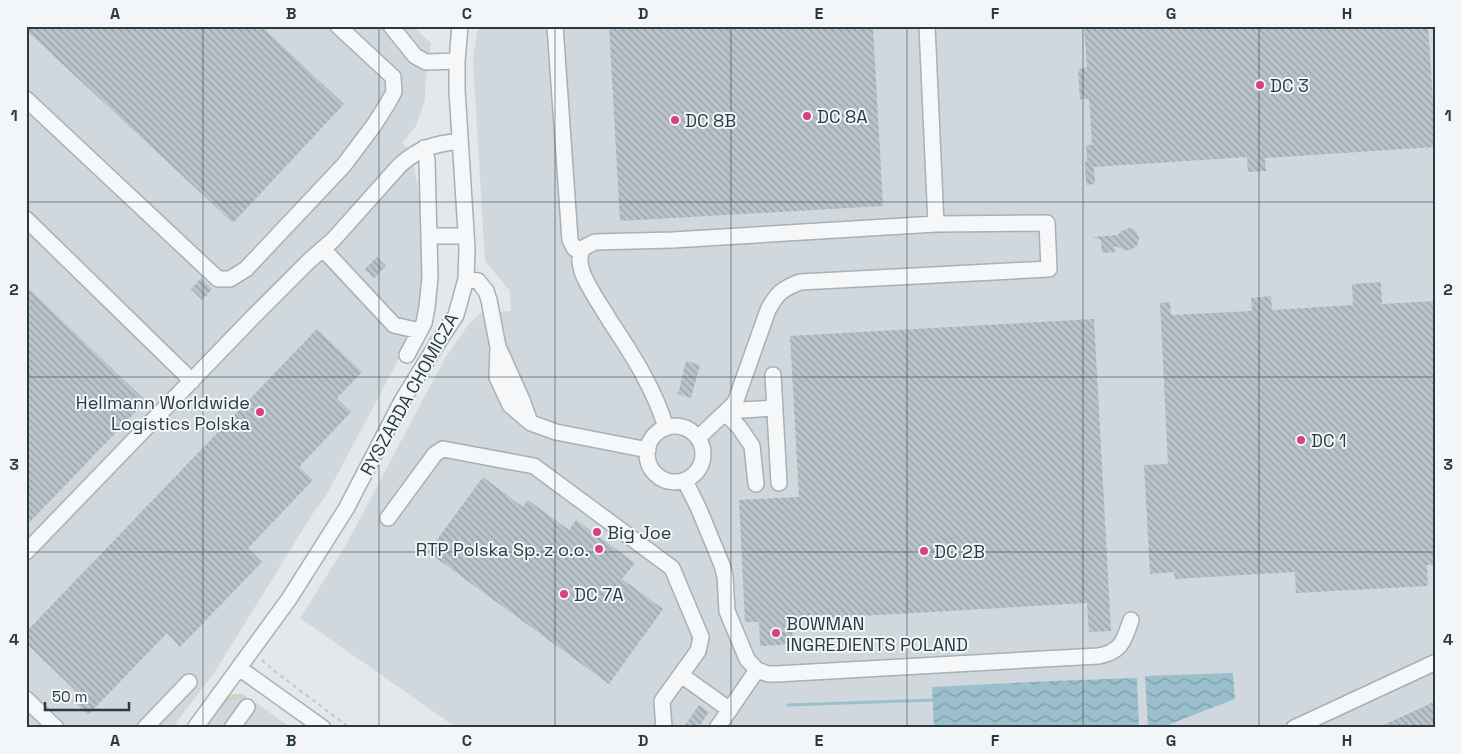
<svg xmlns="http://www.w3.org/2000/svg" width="1462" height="754" viewBox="0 0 1462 754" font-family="'Space Grotesk',sans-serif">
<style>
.built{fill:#d0d8dd}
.grass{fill:#ccd5c3}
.water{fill:url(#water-waves)}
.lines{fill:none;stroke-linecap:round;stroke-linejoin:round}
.stream{stroke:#9bc0cd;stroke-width:3}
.building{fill:url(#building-back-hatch)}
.minor-casing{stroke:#a7b0b6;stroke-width:18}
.path{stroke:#c0c6ca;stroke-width:2;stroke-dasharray:4 4;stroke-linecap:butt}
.minor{stroke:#f5f7f9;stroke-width:15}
.grid{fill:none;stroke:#293a44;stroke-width:1;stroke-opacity:0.55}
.poi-dot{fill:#d6417f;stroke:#f2f6f8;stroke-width:2}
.labels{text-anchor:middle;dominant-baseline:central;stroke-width:4;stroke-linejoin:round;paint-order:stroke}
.poi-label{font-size:18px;fill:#293a44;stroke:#f2f6f8;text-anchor:start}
.street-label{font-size:18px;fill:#293a44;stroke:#f2f6f8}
.neatline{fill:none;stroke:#293a44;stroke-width:2}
.grid-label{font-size:16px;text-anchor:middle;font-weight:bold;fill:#293a44}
</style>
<defs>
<pattern id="water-waves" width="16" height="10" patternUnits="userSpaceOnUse" patternTransform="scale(1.25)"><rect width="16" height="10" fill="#9bc0cd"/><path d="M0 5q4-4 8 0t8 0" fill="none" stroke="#7e9da8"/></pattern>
<pattern id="building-back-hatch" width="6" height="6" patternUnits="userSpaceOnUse" patternTransform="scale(1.25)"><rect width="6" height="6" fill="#b9c3c9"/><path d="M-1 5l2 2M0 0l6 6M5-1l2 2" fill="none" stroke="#969fa5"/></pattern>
</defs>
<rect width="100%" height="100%" fill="#e2e8eb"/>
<path class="built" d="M26,26H412L431,43L425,84V100L416,126L402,143L407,148L413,162L422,207L425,296L420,319L327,494L315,510L216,670L172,728H26Z
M478,26H1436V728H457L300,618L346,545L445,358L468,325L481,313L511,311L510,291L485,261L473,60Z
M245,699L258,704L291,728H207L219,711L229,701Z"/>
<path class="grass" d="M232,694H242L247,697L245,699L229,701L219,711L207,728H203L226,697Z"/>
<path class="water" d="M1233,673L1235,699L1160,728H1148L1145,676Z
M1137,678L1139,728H934L932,687L1052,681Z"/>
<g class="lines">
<path class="stream" d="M788,705L933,700"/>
</g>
<path class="building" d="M26,26H261L344,104L233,223L26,30Z
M609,26H873L883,206L620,221Z
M1084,26H1428L1436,147L1265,158L1266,171L1248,172L1247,157L1094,167L1095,184L1086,185L1085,161H1087L1086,145H1092L1089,99H1080L1078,69L1087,68Z
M1130,228L1135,230L1139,238L1137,246L1130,250H1126L1114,246L1115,252L1102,253L1101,240L1092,237L1118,235L1121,231Z
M377,257L386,266L374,278L365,269Z
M201,278L212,289L202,300L191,289Z
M1381,282L1382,304L1436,301V565H1427L1428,586L1296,593L1295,572L1175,579L1174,572L1150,574L1144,465L1168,464L1160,303L1170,302L1171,315L1252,311L1251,298L1271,296L1272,310L1353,305L1352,284Z
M26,286L146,401L26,526Z
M1094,319L1111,631L1089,632L1087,603L792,620L793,644L760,646L759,622H745L739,500L799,497L790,336Z
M317,329L362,372L337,398L351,412L299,467L313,480L248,548L262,562L180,647L167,633L88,715L72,700L78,693L26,643V632Z
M686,361L700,365L691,398L678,394Z
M483,477L523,507L528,500L569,530L576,520L635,563L622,579L663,609L609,684L428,552Z
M1436,701V728H1377Z
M699,705L709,712L698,728H683Z"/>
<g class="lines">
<g class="minor-casing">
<path id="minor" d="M391,26L415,56L426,62L457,61
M555,26L570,240L574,248L581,253
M927,26L936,224
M26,99L218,279H230L246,269L344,165L374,125L388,103L394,92L393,77L338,26
M26,219L192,381
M429,236H466
M323,249L394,325L420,331
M466,279L478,281L486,291L489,300L498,347L497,377L510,405L531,423L556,432L648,450
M500,351L522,400L530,422
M407,355L424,323L427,307L430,278L427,160L424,148
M773,375L779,483
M725,413L739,427L752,446L756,484
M725,413L742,410L775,408
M647 454a28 28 0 1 1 56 0a28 28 0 1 1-56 0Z
M666,428C655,390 632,354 610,321C603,309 585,283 582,271C579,262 579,256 583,248L595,242L673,240L936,224L1047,223L1049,269L800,282C782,289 777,293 768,310L735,403L698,438
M685,481L698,507L722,565L725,576L727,611L747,659L757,670L717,728
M388,518L435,454L443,449L534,466L672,568L701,637L698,651L662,701L664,728
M26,552L252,318L310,260L333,240L400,165C419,148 434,144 460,141
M239,668L323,728
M757,670L768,674H776L1098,656C1122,652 1124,640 1131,620
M681,675L730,710
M26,699L56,728
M145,728L189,682
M195,728L289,599L346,509L402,401L437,344L456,315L466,279L467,248L457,90V61L460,26
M232,728L247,707
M1294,728L1436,662"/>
</g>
<path class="path" d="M262,660L273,670L350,728"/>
<use href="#minor" class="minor"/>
</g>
<path class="grid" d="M203,26V728M379,26V728M555,26V728M731,26V728M907,26V728M1083,26V728M1259,26V728M26,202H1436M26,377H1436M26,552H1436"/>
<g class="poi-dot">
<circle cx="1260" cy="85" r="5"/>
<circle cx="807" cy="116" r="5"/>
<circle cx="675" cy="120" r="5"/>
<circle cx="260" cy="412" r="5"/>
<circle cx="1301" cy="440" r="5"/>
<circle cx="597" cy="532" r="5"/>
<circle cx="599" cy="549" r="5"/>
<circle cx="924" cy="551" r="5"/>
<circle cx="564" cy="594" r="5"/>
<circle cx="776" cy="633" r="5"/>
</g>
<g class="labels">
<g class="poi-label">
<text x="1270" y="85">DC 3</text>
<text x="817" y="116">DC 8A</text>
<text x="685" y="120">DC 8B</text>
<text x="250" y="402" text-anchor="end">Hellmann Worldwide<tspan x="250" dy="21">Logistics Polska</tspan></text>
<text x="1311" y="440">DC 1</text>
<text x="607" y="532">Big Joe</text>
<text x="589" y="549" text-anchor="end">RTP Polska Sp. z o.o.</text>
<text x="934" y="551">DC 2B</text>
<text x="574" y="594">DC 7A</text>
<text x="786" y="623">BOWMAN<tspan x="786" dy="21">INGREDIENTS POLAND</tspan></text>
</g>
<g class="street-label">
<text transform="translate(409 394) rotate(-61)">RYSZARDA CHOMICZA</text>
</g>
</g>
<rect width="1462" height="754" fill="none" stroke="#f2f6f8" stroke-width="55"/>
<path d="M45 702v8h84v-8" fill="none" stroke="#293a44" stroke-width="2.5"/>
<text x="52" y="702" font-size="15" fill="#293a44" stroke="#f2f6f8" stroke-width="4" paint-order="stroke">50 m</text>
<rect x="28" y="28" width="1406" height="698" class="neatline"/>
<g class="grid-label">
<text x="115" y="19">A</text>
<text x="291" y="19">B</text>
<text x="467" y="19">C</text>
<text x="643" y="19">D</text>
<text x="819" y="19">E</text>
<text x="995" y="19">F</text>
<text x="1171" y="19">G</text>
<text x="1347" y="19">H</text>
<text x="14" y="121">1</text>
<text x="1448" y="121">1</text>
<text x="14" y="295">2</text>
<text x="1448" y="295">2</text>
<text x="14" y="470">3</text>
<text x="1448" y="470">3</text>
<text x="14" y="645">4</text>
<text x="1448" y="645">4</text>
<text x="115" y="746">A</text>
<text x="291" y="746">B</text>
<text x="467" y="746">C</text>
<text x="643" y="746">D</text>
<text x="819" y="746">E</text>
<text x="995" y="746">F</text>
<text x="1171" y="746">G</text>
<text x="1347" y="746">H</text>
</g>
</svg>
